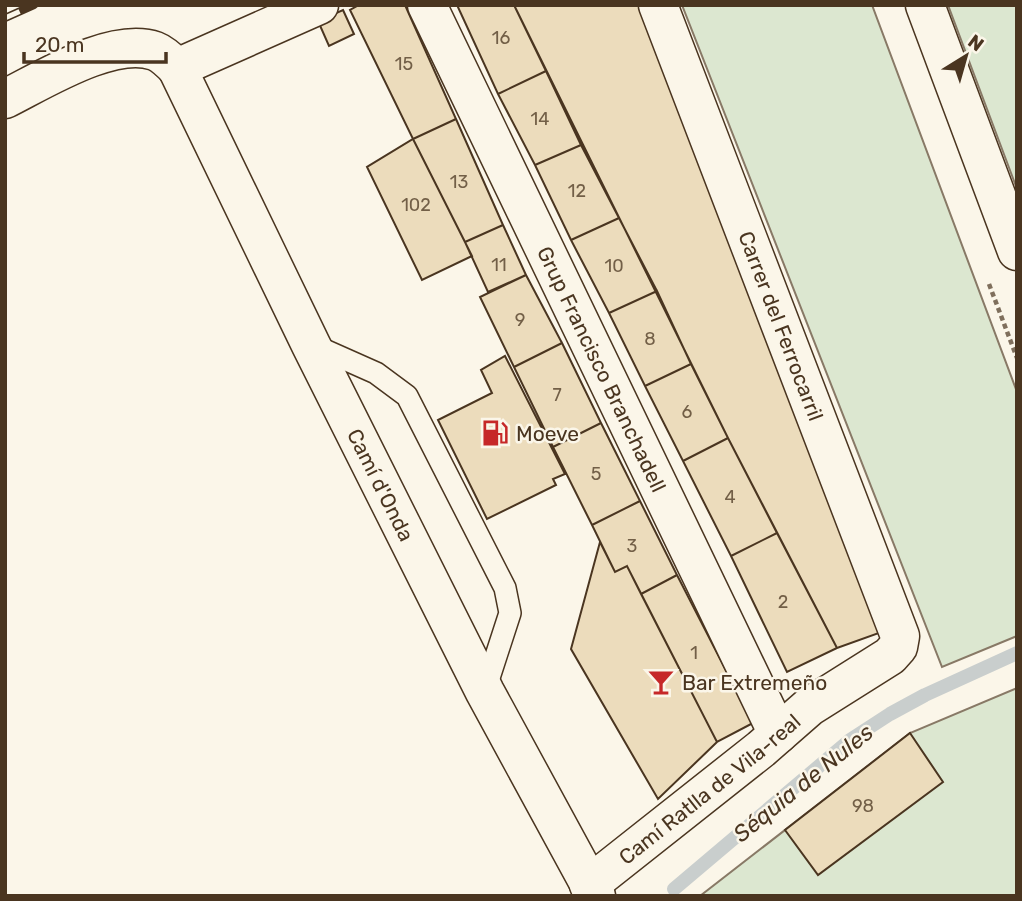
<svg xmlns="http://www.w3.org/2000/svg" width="1022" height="901" viewBox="0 0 1022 901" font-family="Rubik,sans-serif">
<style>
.green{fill:#dce7d0;stroke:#887966;stroke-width:2}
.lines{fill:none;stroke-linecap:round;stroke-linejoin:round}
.stream{stroke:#c9cecd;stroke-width:14}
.building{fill:#ecdcbc;stroke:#4a3520;stroke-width:2}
.lane-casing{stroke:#4a3520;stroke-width:24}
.street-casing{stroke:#4a3520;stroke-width:41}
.secondary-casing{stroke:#4a3520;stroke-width:41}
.path{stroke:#7f6f5c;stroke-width:4.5;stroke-dasharray:5 3.5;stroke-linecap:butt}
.lane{stroke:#fbf6e9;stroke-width:21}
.street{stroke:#fbf6e9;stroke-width:38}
.secondary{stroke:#fbf6e9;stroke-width:38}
.rail-casing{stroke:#4a3520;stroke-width:8}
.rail{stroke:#fbf6e9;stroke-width:5;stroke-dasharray:16;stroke-linecap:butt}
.labels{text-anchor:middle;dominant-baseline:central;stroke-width:5;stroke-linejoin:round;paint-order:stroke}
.number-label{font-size:18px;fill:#725f47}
.street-label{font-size:21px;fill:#4a3520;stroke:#fbf6e9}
.poi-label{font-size:21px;fill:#4a3520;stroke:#fbf6e9;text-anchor:start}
.water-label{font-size:23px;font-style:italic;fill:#4a3520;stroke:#fbf6e9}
</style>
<rect width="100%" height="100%" fill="#fbf6e9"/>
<path class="green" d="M682,5H872L1017,392V636L942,667Z
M948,5H1017V189Z
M1017,688V896H700L910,733Z"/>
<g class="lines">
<path class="stream" d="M674,889L850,740L890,714L925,695L1017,653"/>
</g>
<path class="building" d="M359,5H405L456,119L413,139L350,10Z
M457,5H514L546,71L498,94Z
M514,5H641L879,633L837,648L728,438Z
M343,10L354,34L329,46L318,21Z
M546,71L581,145L535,165L498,94Z
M456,119L503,225L465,242L413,139Z
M413,139L472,256L422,280L367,167Z
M581,145L619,218L571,240L535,165Z
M619,218L657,291L609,313L571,240Z
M503,225L526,275L488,292L465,242Z
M526,275L562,343L514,367L480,297Z
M657,291L691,364L645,386L609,313Z
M562,343L601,423L553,447L514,367Z
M505,356L565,474L553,479L556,485L487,519L438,420L492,393L481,370Z
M691,364L728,438L683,461L645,386Z
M601,423L640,501L592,525L553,447Z
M728,438L777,533L731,556L683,461Z
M640,501L677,575L641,594L627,566L615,572L592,525Z
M777,533L837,648L787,672L731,556Z
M600,542L615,572L627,566L717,742L658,799L571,649Z
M677,575L753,723L717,742L641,594Z
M910,733L943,782L818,875L785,830Z"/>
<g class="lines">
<g class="lane-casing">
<path id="lane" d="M313,345L376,373L407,396L505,588L510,613L485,690"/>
</g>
<g class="street-casing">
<g id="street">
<path id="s1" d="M427,5L778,734"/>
<path d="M5,99C43,80 113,36 155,51C163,54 171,62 177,68L319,5"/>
<path id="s2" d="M589,885L761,749L809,707L890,656L898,647L900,636L658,5"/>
</g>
</g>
<g class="secondary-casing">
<g id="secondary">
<path d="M925,5L1017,251"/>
<path id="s3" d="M177,68L311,345L485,692L596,896"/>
</g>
</g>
<path class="path" d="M989,284L1017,358"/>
<use href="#lane" class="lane"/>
<use href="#street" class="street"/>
<use href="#secondary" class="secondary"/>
<g class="rail-casing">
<path id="rail" d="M5,18L34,5"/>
</g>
<use href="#rail" class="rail"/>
</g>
<defs>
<g id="fuel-bare" transform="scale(2.1)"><path d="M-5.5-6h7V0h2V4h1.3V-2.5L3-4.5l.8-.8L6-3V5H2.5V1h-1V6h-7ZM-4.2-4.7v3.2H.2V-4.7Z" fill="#c62828" stroke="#fbf6e9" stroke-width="2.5" paint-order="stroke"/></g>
<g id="bar-bare" transform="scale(2.1)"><path d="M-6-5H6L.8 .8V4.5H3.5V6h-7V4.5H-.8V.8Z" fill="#c62828" stroke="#fbf6e9" stroke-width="2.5" paint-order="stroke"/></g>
</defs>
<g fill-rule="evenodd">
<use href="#fuel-bare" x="495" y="433"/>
<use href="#bar-bare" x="661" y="682"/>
</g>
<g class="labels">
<g class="number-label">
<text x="501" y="38">16</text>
<text x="404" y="64">15</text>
<text x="540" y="119">14</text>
<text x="459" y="182">13</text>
<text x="577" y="191">12</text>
<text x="416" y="205">102</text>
<text x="499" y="265">11</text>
<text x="614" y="266">10</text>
<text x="520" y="320">9</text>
<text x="650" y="339">8</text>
<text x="557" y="395">7</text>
<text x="687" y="412">6</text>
<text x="596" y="474">5</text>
<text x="730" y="497">4</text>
<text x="632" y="546">3</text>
<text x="783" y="602">2</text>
<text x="694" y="653">1</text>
<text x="863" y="806">98</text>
</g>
<g class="street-label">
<text transform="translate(781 326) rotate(69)">Carrer del Ferrocarril</text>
<text stroke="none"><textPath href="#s1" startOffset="404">Grup Francisco Branchadell</textPath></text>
<text stroke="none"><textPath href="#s3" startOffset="464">Camí d'Onda</textPath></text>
<text stroke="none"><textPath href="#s2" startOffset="154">Camí Ratlla de Vila-real</textPath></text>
</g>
<g class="poi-label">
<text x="516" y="433">Moeve</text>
<text x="682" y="682">Bar Extremeño</text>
</g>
<g class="water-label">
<text transform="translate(803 783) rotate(-39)">Séquia de Nules</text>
</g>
</g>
<rect width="1022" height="901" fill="none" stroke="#4a3520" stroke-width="14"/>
<g transform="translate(966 56) rotate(37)" stroke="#fbf6e9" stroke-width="5" paint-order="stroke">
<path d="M0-5L12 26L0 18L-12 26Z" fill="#4a3520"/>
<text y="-10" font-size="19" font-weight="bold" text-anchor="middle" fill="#4a3520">N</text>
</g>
<path d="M24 52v10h142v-10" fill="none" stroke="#4a3520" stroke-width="3.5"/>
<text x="35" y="52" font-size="21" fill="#4a3520" stroke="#fbf6e9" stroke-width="5" paint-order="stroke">20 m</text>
</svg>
